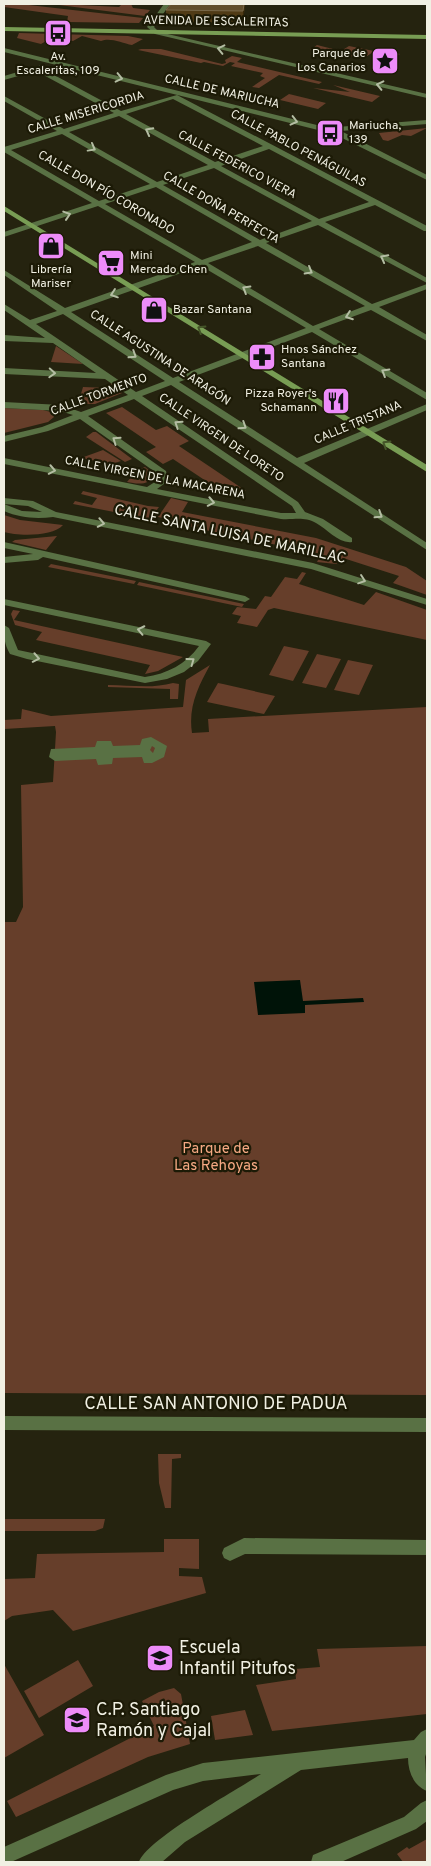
<svg xmlns="http://www.w3.org/2000/svg" width="431" height="1866" viewBox="0 0 431 1866" font-family="Overpass,sans-serif">
<style>
.green{fill:#663e2a}
.water{fill:#001308}
.lines{fill:none;stroke-linecap:round;stroke-linejoin:round}
.street{fill:#597144;fill-rule:evenodd}
.secondary{fill:#789d54;fill-rule:evenodd}
.wall{fill:#503b16}
.shaded-wall{fill:#38290a}
.building{fill:#614e2c;stroke:#786849}
.oneway{stroke:#b4bda3}
.oneway2{stroke:#455529}
.labels{text-anchor:middle;dominant-baseline:central;stroke-width:4.5;stroke-linejoin:round;paint-order:stroke}
.far-street-label{font-size:12px;fill:#f1f0e3;stroke:#1c1a06}
.far-poi-label{font-size:12px;fill:#f1f0e3;stroke:#1c1a06;text-anchor:start}
.street-label{font-size:15px;fill:#f1f0e3;stroke:#1c1a06}
.park-label{font-size:15px;fill:#f6a983;stroke:#1c1a06}
.near-street-label{font-size:18px;fill:#f1f0e3;stroke:#1c1a06}
.near-poi-label{font-size:18px;fill:#f1f0e3;stroke:#1c1a06;text-anchor:start}
</style>
<rect width="100%" height="100%" fill="#25230f"/>
<path class="green" d="M4,4H20L143,18L139,23L67,22L68,16L4,7Z
M60,4L119,7L122,4H131L133,8L150,10L145,16L59,5Z
M19,33L128,36L143,39L132,45C122,43 110,37 101,41L82,36L73,41L53,37L41,44L17,38Z
M317,45L341,51L349,46L374,51L378,49L400,54L395,57L373,52L363,59L341,54L337,57L310,50Z
M141,49H161L222,64L226,63L225,60L232,56L242,58L237,62L322,82L319,84L279,75L259,88L252,87L265,78L260,76L263,73L231,66L235,63L230,62L223,66L204,62L201,63L138,50Z
M333,85L380,96L372,102L313,88L350,92Z
M289,94L326,103L318,109L280,100Z
M427,128L411,136L402,135L388,141L383,140L379,133Z
M56,346L83,364L51,362Z
M111,383L122,393L95,404H78L83,387L109,388Z
M122,407L156,430L167,426L189,441L179,446L246,491L224,493L173,459L163,464L146,452L156,447L106,413Z
M4,408L43,410L51,412L54,417L48,422L4,433Z
M93,432H96L132,459L125,462L86,437Z
M103,450L121,461L112,464L81,458Z
M145,467L155,475C149,486 137,484 127,482L136,471Z
M83,491L148,506L159,507L150,519L73,504L75,501L92,505L97,498L81,494Z
M171,498L188,502L182,512L316,538L406,567L427,581V595L393,583L399,576L343,558L336,564L317,562L321,554L161,521L163,518L158,517Z
M4,515L20,520L63,525C53,537 17,536 4,532Z
M57,536L46,550L12,542L15,540Z
M51,564L136,581L134,584L48,567Z
M302,572L306,573L299,584L364,605L376,592L427,610V640L274,608L268,610L257,627L237,623L241,616L232,614L237,607L256,609L265,596L271,597L285,577L297,579Z
M139,582L244,604L242,607L137,585Z
M13,610L20,611L14,620L183,657L158,671L145,674L150,665L36,640L42,632L15,625L11,614Z
M284,646L309,651L293,681L269,675Z
M317,654L341,659L326,688L302,683Z
M348,660L373,665L359,695L334,690Z
M210,665C198,687 188,707 192,733L209,732L208,719L427,707V1395L4,1393V922H16L23,907L21,785L53,782L56,732L55,726L4,729V720L21,719L22,709L51,716L183,707L186,680Z
M173,683L179,684L178,699H170V689L108,687V685C129,685 152,689 173,683Z
M218,683L223,684L275,696L264,714L207,702Z
M158,1454H181V1458L172,1459L171,1508H165L159,1483Z
M4,1519H105L103,1528L95,1531H4Z
M164,1539H199V1569L179,1568V1576L202,1577L206,1593L73,1631L53,1610L12,1616L4,1621V1579L35,1578L37,1554L164,1552Z
M427,1646V1714L272,1731L256,1685L296,1679L295,1669L320,1667L317,1649Z
M78,1660L93,1686L39,1718L24,1691Z
M4,1664L44,1735L4,1758Z
M174,1688L181,1694L190,1744L148,1757L16,1817L7,1801L154,1726L142,1701L159,1692Z
M245,1710L253,1735L215,1740L211,1716Z
M427,1839V1862H403L397,1854L407,1847L409,1849Z"/>
<path class="water" d="M300,980L303,1001L363,998L364,1002L305,1005V1013L258,1015L254,982Z"/>
<g class="lines">
<path class="street" d="M164,4H170L154,27L159,32L427,94V98L155,34L147,27Z
M4,48L333,129L337,127L427,120V124L341,131L427,175V180L334,134L4,52Z
M42,65L45,67L43,69L121,111L177,95L427,226V231H424L375,205L325,222L427,278V283L318,225L266,243L372,304L427,284V289L379,307L427,335V341L371,310L319,329L427,393V400L312,332L179,382L297,458L427,404V410L304,463L427,543V550L171,385L142,396L298,502L305,512L323,519L352,538V542C339,544 327,529 316,523C303,516 295,520 281,519L4,464V458L147,487L158,480V474L80,419L48,431L4,442V436L42,427L73,415L60,411L4,408V402L61,405L81,412L128,395L105,379L4,374V368L96,373L53,343L4,341V335L45,338L4,310V304L30,320L57,311L4,275V270L65,308L195,262L98,206L4,237V232L92,203L4,152V147L57,131L4,101V96L64,129L114,113L36,71L4,80V76ZM173,99L263,146L215,162L126,114ZM119,116L208,165L157,182L69,132ZM62,134L150,184L99,201L11,150ZM269,149L369,202L319,219L221,166ZM214,168L312,221L260,240L163,185ZM156,187L252,242L202,260L105,204ZM258,246L365,306L313,326L208,263ZM201,266L306,328L173,378L71,312ZM63,314L165,381L136,392L36,324ZM134,399L292,506L296,513H281L157,489L168,481L166,471L88,416Z
M4,498L33,501L56,512L313,563L427,599V605L311,569L53,517C36,519 20,518 4,511V504L22,511L42,512L28,506L4,504Z
M4,542L245,596L250,599L245,602L43,557L38,560L4,563V557L33,554L4,548Z
M4,599L206,641L211,644L198,661L184,672L167,679L145,683L27,659L10,654C4,644 4,636 4,625L9,628L18,650L145,677C167,674 186,664 199,646L4,605Z
M151,737L167,746L164,757L152,763H144L142,757L113,758L112,764L98,765L96,759L55,761L49,757L51,749L95,747L97,741H111L113,746L140,745L142,739ZM152,746L155,748L153,753L150,750Z
M4,1416L427,1418V1432L4,1430Z
M244,1538L427,1540V1555L245,1554L230,1561L224,1558L222,1553L224,1548Z
M427,1729V1751L425,1757L427,1791C414,1786 408,1772 408,1758L301,1770L185,1842L162,1862H139C147,1839 237,1790 261,1774L203,1781L173,1790L11,1862H4V1847L166,1775L203,1763L414,1740L421,1732Z
M427,1800V1821L416,1829L341,1862H311L313,1855L404,1817L421,1803Z"/>
<path class="secondary" d="M4,27L427,35V39L4,31Z
M4,206L427,465V472L4,211Z"/>
</g>
<path class="wall" d="M245,4L243,23L166,22V10Z"/>
<path class="shaded-wall" d="M244,4H245L243,23V11Z"/>
<path class="building" d="M171,4H244L243,11L166,10Z"/>
<defs><path id="oneway-chevron" d="M-2-3.5L2.5 0L-2 3.5" fill="none" stroke-width="1.6" stroke-linecap="round" stroke-linejoin="round" transform="scale(1.25)"/></defs>
<g class="oneway">
<use href="#oneway-chevron" transform="translate(221 49) rotate(-167)"/>
<use href="#oneway-chevron" transform="translate(119 78) rotate(13)"/>
<use href="#oneway-chevron" transform="translate(380 85) rotate(-167)"/>
<use href="#oneway-chevron" transform="translate(294 121) rotate(14)"/>
<use href="#oneway-chevron" transform="translate(149 131) rotate(-152)"/>
<use href="#oneway-chevron" transform="translate(92 148) rotate(29)"/>
<use href="#oneway-chevron" transform="translate(67 215) rotate(-18)"/>
<use href="#oneway-chevron" transform="translate(384 258) rotate(-152)"/>
<use href="#oneway-chevron" transform="translate(309 271) rotate(30)"/>
<use href="#oneway-chevron" transform="translate(246 289) rotate(-149)"/>
<use href="#oneway-chevron" transform="translate(114 294) rotate(161)"/>
<use href="#oneway-chevron" transform="translate(349 316) rotate(160)"/>
<use href="#oneway-chevron" transform="translate(133 355) rotate(33)"/>
<use href="#oneway-chevron" transform="translate(385 372) rotate(-149)"/>
<use href="#oneway-chevron" transform="translate(52 373) rotate(3)"/>
<use href="#oneway-chevron" transform="translate(178 424) rotate(-146)"/>
<use href="#oneway-chevron" transform="translate(243 426) rotate(33)"/>
<use href="#oneway-chevron" transform="translate(116 440) rotate(-145)"/>
<use href="#oneway-chevron" transform="translate(52 470) rotate(11)"/>
<use href="#oneway-chevron" transform="translate(211 502) rotate(11)"/>
<use href="#oneway-chevron" transform="translate(379 515) rotate(33)"/>
<use href="#oneway-chevron" transform="translate(101 523) rotate(11)"/>
<use href="#oneway-chevron" transform="translate(362 580) rotate(19)"/>
<use href="#oneway-chevron" transform="translate(141 630) rotate(-168)"/>
<use href="#oneway-chevron" transform="translate(36 658) rotate(11)"/>
<use href="#oneway-chevron" transform="translate(191 661) rotate(-36)"/>
</g>
<g class="oneway2">
<use href="#oneway-chevron" transform="translate(201 329) rotate(-148)"/>
<use href="#oneway-chevron" transform="translate(386 444) rotate(-148)"/>
</g>
<defs>
<g id="bus-square" transform="scale(1.4375)"><rect x="-9" y="-9" width="18" height="18" rx="4" fill="#ed8cf9" stroke="#1c1a06"/><path d="M-5-6H5V4H4V6H2V4H-2V6H-4V4H-5ZM-3.5-4V0h7V-4ZM-3.5 1.2v1.5H-2V1.2ZM2 1.2v1.5H3.5V1.2Z" fill="#111"/></g>
<g id="sight-square" transform="scale(1.4375)"><rect x="-9" y="-9" width="18" height="18" rx="4" fill="#ed8cf9" stroke="#1c1a06"/><path d="M0-6L1.8-2.2L6-1.7L2.9 1.2L3.7 5.4L0 3.3L-3.7 5.4L-2.9 1.2L-6-1.7L-1.8-2.2Z" fill="#111"/></g>
<g id="shop-square" transform="scale(1.4375)"><rect x="-9" y="-9" width="18" height="18" rx="4" fill="#ed8cf9" stroke="#1c1a06"/><path d="M-5-2.5h2.3a2.7 3.5 0 0 1 5.4 0H5L5.5 6h-11ZM-1.5-2.5h3a1.5 2.3 0 0 0-3 0Z" fill="#111"/></g>
<g id="supermarket-square" transform="scale(1.4375)"><rect x="-9" y="-9" width="18" height="18" rx="4" fill="#ed8cf9" stroke="#1c1a06"/><path d="M-6-5.5h2.5l.6 2H6L4.5 2H-2.5L-4.4-4H-6ZM-1.5 3.2a1.3 1.3 0 1 0 .1 0ZM3 3.2a1.3 1.3 0 1 0 .1 0Z" fill="#111"/></g>
<g id="pharmacy-square" transform="scale(1.4375)"><rect x="-9" y="-9" width="18" height="18" rx="4" fill="#ed8cf9" stroke="#1c1a06"/><path d="M-2-6h4v4h4v4h-4v4h-4v-4h-4v-4h4Z" fill="#111"/></g>
<g id="restaurant-square" transform="scale(1.4375)"><rect x="-9" y="-9" width="18" height="18" rx="4" fill="#ed8cf9" stroke="#1c1a06"/><path d="M-5-6h1v4h1v-4h1v4h1v-4h1v5L-1.5 .5V6h-2V.5L-5-1ZM5-6V6H3V1.5H1.5Q1.5-4 5-6Z" fill="#111"/></g>
<g id="school-square" transform="scale(1.4375)"><rect x="-9" y="-9" width="18" height="18" rx="4" fill="#ed8cf9" stroke="#1c1a06"/><path d="M0-5L7-2L0 1L-7-2ZM-4 1L0 2.5L4 1V4Q0 6-4 4Z" fill="#111"/></g>
</defs>
<g fill-rule="evenodd">
<use href="#bus-square" x="58" y="33"/>
<use href="#sight-square" x="385" y="61"/>
<use href="#bus-square" x="330" y="133"/>
<use href="#shop-square" x="51" y="246"/>
<use href="#supermarket-square" x="111" y="263"/>
<use href="#shop-square" x="154" y="310"/>
<use href="#pharmacy-square" x="262" y="357"/>
<use href="#restaurant-square" x="336" y="401"/>
<use href="#school-square" x="160" y="1658"/>
<use href="#school-square" x="77" y="1720"/>
</g>
<g class="labels">
<g class="far-street-label">
<text transform="translate(216 22) rotate(1)">AVENIDA DE ESCALERITAS</text>
<text transform="translate(222 92) rotate(13)">CALLE DE MARIUCHA</text>
<text transform="translate(86 113) rotate(-17)">CALLE MISERICORDIA</text>
<text transform="translate(298 149) rotate(28)">CALLE PABLO PENÁGUILAS</text>
<text transform="translate(237 165) rotate(28)">CALLE FEDERICO VIERA</text>
<text transform="translate(106 193) rotate(30)">CALLE DON PÍO CORONADO</text>
<text transform="translate(221 208) rotate(30)">CALLE DOÑA PERFECTA</text>
<text transform="translate(160 358) rotate(33)">CALLE AGUSTINA DE ARAGÓN</text>
<text transform="translate(99 395) rotate(-20)">CALLE TORMENTO</text>
<text transform="translate(358 423) rotate(-23)">CALLE TRISTANA</text>
<text transform="translate(221 438) rotate(34)">CALLE VIRGEN DE LORETO</text>
<text transform="translate(155 478) rotate(11)">CALLE VIRGEN DE LA MACARENA</text>
</g>
<g class="far-poi-label">
<text x="366" y="54" text-anchor="end">Parque de<tspan x="366" dy="14">Los Canarios</tspan></text>
<text x="58" y="57" text-anchor="middle">Av.<tspan x="58" dy="14">Escaleritas, 109</tspan></text>
<text x="349" y="126">Mariucha,<tspan x="349" dy="14">139</tspan></text>
<text x="130" y="256">Mini<tspan x="130" dy="14">Mercado Chen</tspan></text>
<text x="51" y="270" text-anchor="middle">Librería<tspan x="51" dy="14">Mariser</tspan></text>
<text x="173" y="310">Bazar Santana</text>
<text x="281" y="350">Hnos Sánchez<tspan x="281" dy="14">Santana</tspan></text>
<text x="317" y="394" text-anchor="end">Pizza Royer's<tspan x="317" dy="14">Schamann</tspan></text>
</g>
<g class="street-label">
<text transform="translate(230 535) rotate(12)">CALLE SANTA LUISA DE MARILLAC</text>
</g>
<g class="park-label">
<text x="216" y="1149">Parque de<tspan x="216" dy="17">Las Rehoyas</tspan></text>
</g>
<g class="near-street-label">
<text x="216" y="1404">CALLE SAN ANTONIO DE PADUA</text>
</g>
<g class="near-poi-label">
<text x="179" y="1648">Escuela<tspan x="179" dy="21">Infantil Pitufos</tspan></text>
<text x="96" y="1710">C.P. Santiago<tspan x="96" dy="21">Ramón y Cajal</tspan></text>
</g>
</g>
<rect width="431" height="1866" fill="none" stroke="#f1f0e3" stroke-width="10"/>
</svg>
